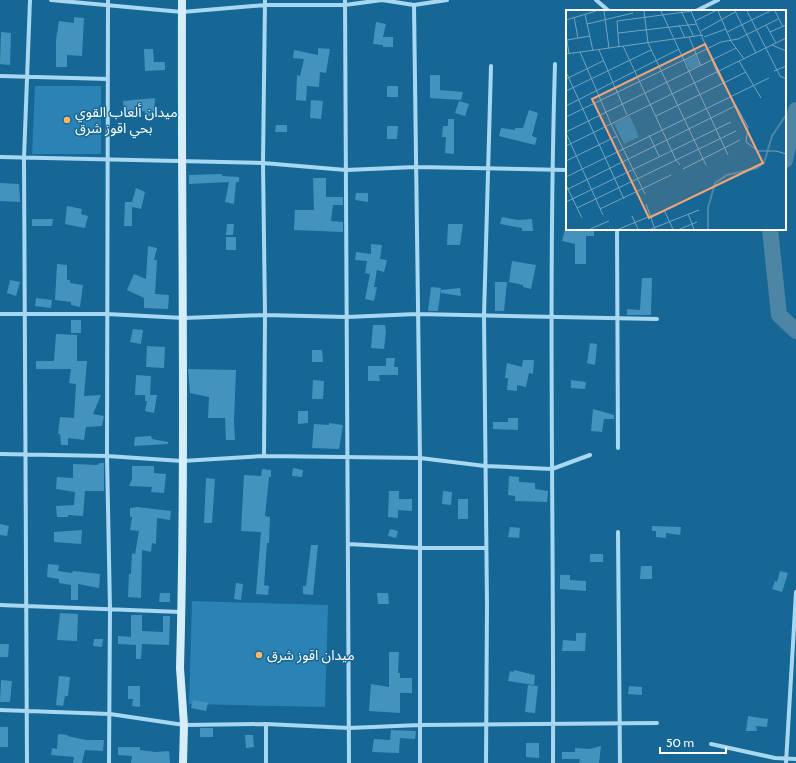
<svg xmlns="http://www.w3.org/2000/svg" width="796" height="763" viewBox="0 0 796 763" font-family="Cabin,'Noto Sans Arabic',sans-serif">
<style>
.grass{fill:#2a83b4}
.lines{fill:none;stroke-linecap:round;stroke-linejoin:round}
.river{stroke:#4d86a5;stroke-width:16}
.building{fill:#4493be}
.street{stroke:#a7d7f1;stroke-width:4}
.secondary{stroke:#d6eefc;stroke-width:8}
.poi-dot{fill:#ffb567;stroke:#166795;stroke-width:1.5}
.labels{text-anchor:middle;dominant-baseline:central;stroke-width:3;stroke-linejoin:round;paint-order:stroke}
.poi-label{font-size:14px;fill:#fff;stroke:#166795;text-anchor:start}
.inset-river{fill:none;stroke:#4d86a5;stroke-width:2}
.inset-road{fill:none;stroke:#73a4bf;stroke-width:1}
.view{fill:#f2a479;fill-opacity:0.15;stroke:#f2a479;stroke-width:2}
.inset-edge{fill:none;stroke:#fff;stroke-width:2}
</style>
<rect width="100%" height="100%" fill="#166795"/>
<path class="grass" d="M35,86H101V154H32Z
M192,601L328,605L325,707L189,704Z"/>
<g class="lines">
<path class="river" d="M785,160L796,110
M770,229L779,315L796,331"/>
</g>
<path class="building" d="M74,17L84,18L82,56L67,55V67H56V40L59,21L74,23Z
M376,22L386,24L383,37H393V47H383V45L373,44Z
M1,32L11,33L10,65L0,64Z
M318,48L330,49L326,73L320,72L319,87L307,86L306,101L296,100L297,75L300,76L304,59L293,58L294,50L318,55Z
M144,49H153L154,62H165V70L145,71Z
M430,75H440V90L463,92L461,100L430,98Z
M387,86H398V97H387Z
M155,98L154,116H144L145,111L124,113L123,101Z
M311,100L323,101L321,119L310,118Z
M459,101L469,104L465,116L455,113Z
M529,110L538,113L532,136L537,138L535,145L499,136L501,128L515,130V128H523Z
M448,119H454V154L445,153L446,137H442L443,126H448Z
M276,125H287V132H275Z
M387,126H398L397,139H387Z
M222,174V176L239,177V182H236L234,204L225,202L229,182L189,184V175Z
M313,178H326V197H343V205H333L331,221L343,222V232L294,230L295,210H314Z
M0,183L19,184L20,202L0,201Z
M136,188L145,192L141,209L132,207V226H124L125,202H132Z
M356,193H368V202L355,200Z
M67,206L82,209L81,214L88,216L85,228L65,224Z
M502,217L518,220L532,219L533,231H522V228L500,224Z
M32,219H53L52,226H32Z
M227,224H234L233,235H226Z
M448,224H463L460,245H447Z
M565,229H594V236H586V264H575V244L562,241Z
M226,237H236V250H226Z
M371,244L382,245L380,259L387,260L384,272L377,270L374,287H377L374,301L365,299L370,274L365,273L367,261L355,260L356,252L371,254Z
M148,246L157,248L154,260H157L155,294L169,295L168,309L144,308V298L127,290L134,274L146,279Z
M512,261L536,265L531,289L523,287V285L509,282Z
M57,264L67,265V280H70V283L83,285L80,307L71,305V302L55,300Z
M642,278H652L651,315H627V309L640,310Z
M10,280L20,282L16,296L7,293Z
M495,282H507L504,311H495Z
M431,287L441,288L438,311H428Z
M460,288L461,296L441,293V290Z
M36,298L52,300L51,308L35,306Z
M71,320H81V333H71Z
M373,325H385L386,331L384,349L371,348Z
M133,329L143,330L141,344L130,342Z
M56,334L77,335V361H87L84,396L101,395L93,414L104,416L102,426L86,427L84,440L68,438V445H61L60,434H58L60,417L74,418L76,384L69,383L71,369H36V361H54Z
M590,343L597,344L595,365L587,363Z
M147,346L165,347L164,368L146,367Z
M312,350H322L323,362H312Z
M386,358H395L394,367H398V375H379L380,381H368V366H386Z
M523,360H534L533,374L529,373L526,387L517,385V391L507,390L508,378H505L507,363L522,367Z
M188,369L236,370L234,421L235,440H226L225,418H208L209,397L190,393Z
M136,375L151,376L150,395H157L154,413L145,411L147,401H145V395H135Z
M313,380L324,381L323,399H312Z
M571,380L586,382L585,389L571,388Z
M593,409L614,415V419H604L602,432L591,431Z
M298,411H308V423L298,424Z
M508,418H518V430L493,429V422H508Z
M329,423L343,425L339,449L312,448L314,424L329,425Z
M151,436L152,439L168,442V444L134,446L135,437Z
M99,463H104V491H85L83,516L68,515V517H57L56,506L74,505L75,492L56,489L57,477L73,478V464L98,465Z
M132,466H154V473L166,474L164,493L151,492L152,487L129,486L132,479Z
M293,468L303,470L302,477L292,476Z
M262,469L271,470V477H269L265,516L270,517L269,543H267L264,585L269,586L268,595L256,594L261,532L241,531L244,475L261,476Z
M509,476L519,477V482L535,483V489L548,491L547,502L515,501V496L508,495Z
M206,478L215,479L212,523H204Z
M389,491H399V499H412V511L398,510V518L388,517Z
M443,491L452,492L451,505L442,504Z
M458,499H468V519H458Z
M137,507L171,511L170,520L157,518L156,544L152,543L151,552L142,550L141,598L128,597L129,574H131L132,553L135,554L139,531L130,530L132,517H130V508Z
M0,524L9,526L7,536L0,535Z
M652,526L681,527L680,535L666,533V538L656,537V531H652Z
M510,527L520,528L519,538L508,537Z
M390,529L398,531L396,538L388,536Z
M82,530L81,544L54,542V532Z
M311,545H318L313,595L303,594V586H306Z
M590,554H603V562H590Z
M48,564L59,565L58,571L72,573L73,571L100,574L99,588L78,584V600H71V585L59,583V579L47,577Z
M641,566H652V579H640Z
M780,571L788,573L782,592L772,589L775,581L777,582Z
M560,575H570V580L586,581V591L560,589Z
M236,583L243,584L241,600L234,599Z
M160,593H170V602H159Z
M377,593H388L389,604H378Z
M60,613L78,614L77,641L57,640Z
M131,615H142V631L163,632V616H170L169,645L142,644L141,659H136V645L118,644V636L131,637Z
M576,633H586L585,651H562L563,640L576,641Z
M94,639H103L102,647L93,646Z
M0,644H9L8,657H0Z
M389,652H399L398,673H400V678H412V693H400V713L369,711L371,684L389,687Z
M514,670L535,675L534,685L508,681L510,671L514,672Z
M59,676L70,677L68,696H65L63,706L56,705Z
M1,680L12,681L10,702H0Z
M528,685L538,686L535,713L525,712Z
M128,686H140V707L132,706L133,699H128Z
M629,686L642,687V695L628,694Z
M193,700L208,703L206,711L191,708Z
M748,716L768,719L767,727L756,726L757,731H746Z
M0,727H8V747H0Z
M200,728H213V737H200Z
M391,730L416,731L415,739L400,738L399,753L372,752L374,739L390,740Z
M58,734L68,735L67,736L86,740H104L103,751L85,750L82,763H73L74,757L51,755L52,748L57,749Z
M245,735H253L254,747L246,748Z
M526,743H539V758L526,757Z
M601,746L599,763H579L580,759H562V752H575V748L590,749Z
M118,747H140V750L156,752L169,751L170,763H131L132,756L118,755Z"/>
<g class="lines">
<path class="street" d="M51,0L182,12L266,5H345L382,0L414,5L447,0
M108,0L107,456L110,609L109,763
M345,0L349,763
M596,0L609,11
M414,5L420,458V763
M696,11L718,0
M0,76L108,79
M0,157L263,163L346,170L416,167L567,170
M617,229L618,448
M0,314H107L184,318L265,315L347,317L417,314L657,319
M0,454L107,456L182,461L264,456L420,458L485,466L552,469L590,455
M264,456L265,315L263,163L265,0
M618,532L620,763
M348,544L420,548H486
M0,605L181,612
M0,710L110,714L184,725L266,724L349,728L420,725L657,723
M266,724V763
M711,744L775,758L796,759
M27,763L24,158L30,0
M486,763L487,605L484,316L491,66
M553,763C554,530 548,297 555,64
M786,763L796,592"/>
<path class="secondary" d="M182,0C181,223 186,445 180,668L184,725L183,763"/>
</g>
<g class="poi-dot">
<circle cx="67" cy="120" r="4"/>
<circle cx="259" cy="655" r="4"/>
</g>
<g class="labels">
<g class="poi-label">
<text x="75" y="112">ميدان ألعاب القوي<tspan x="75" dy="16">بحي اقوز شرق</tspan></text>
<text x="267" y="655">ميدان اقوز شرق</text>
</g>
</g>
<g transform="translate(566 10)">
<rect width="220" height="220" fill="#166795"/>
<path d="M129,45L134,55L124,60L119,50ZM64,106L73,127L58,134L48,113Z" fill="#2a83b4"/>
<path class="inset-river" d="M142,219V198L149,173L161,165L191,158L198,153L206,126L220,105"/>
<path class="inset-road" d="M38,1L43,38M78,1L82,33L140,155M95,1L162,145M115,1L128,27M125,1L151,62L182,117L180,132L192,141H210L220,144M152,1L165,31L178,49M169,1L190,43M181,1L214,66L220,69M209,1L217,17M19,4L27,41M8,7L12,28M0,10L30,1M51,11L126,1M51,11L53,37M129,11L149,1M21,14L67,3M113,15L119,28M200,15L210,33M135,21L169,2M161,22L204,1M204,22L220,15M52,23L131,14M0,24L3,44M123,27L135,56M138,27L160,19M1,30L24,26M206,35L220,41M57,36L110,150L114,155M33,40L61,105M14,42L45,114L79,184M0,44L137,25M173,51L195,88M208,61L220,56M0,62L58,189M0,69L37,51M0,81L85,40M0,96L113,39M90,106L180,62M0,107L155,32L172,29L212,9M0,122L170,38M0,123L37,205M83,125L93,146M0,136L220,28M0,151L51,126M117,159L174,130M0,167L203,68M0,175L16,208M0,180L169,96M0,192L165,112M80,194L89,219M11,198L170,121M34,199L105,165M98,200L107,219M122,204L128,219M66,206L72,219M24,219L43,211M53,219L111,195M85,219L133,200M114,219L131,212"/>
<path class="view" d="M139,34L197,153L83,208L26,89Z"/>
<rect width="220" height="220" class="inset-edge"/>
</g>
<path d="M660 747v6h66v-6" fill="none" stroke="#ffffff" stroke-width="2"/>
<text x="666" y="747" font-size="12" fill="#ffffff" stroke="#166795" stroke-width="3" paint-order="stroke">50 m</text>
</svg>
